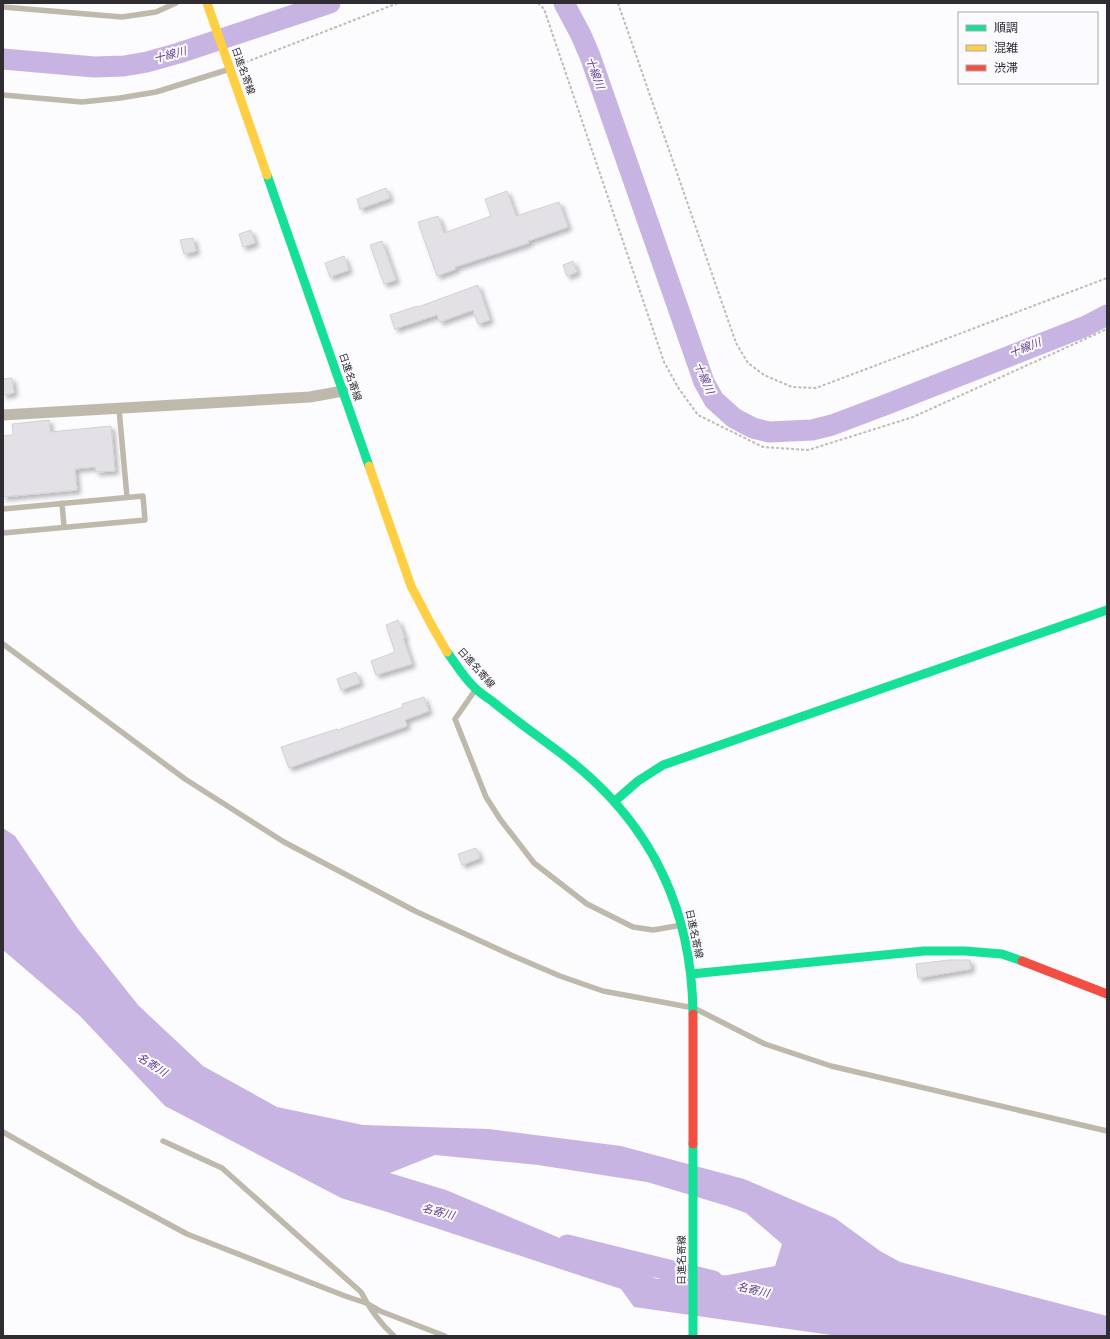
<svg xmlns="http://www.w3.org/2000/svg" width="1110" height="1339" viewBox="0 0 1110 1339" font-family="'Nunito Sans','Noto Sans JP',sans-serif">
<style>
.water{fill:#c8b4e3;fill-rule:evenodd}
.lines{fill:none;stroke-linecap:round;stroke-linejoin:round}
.river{stroke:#c8b4e3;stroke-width:21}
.building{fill:#e3e1e5;stroke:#d2d1d3;filter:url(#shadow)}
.path{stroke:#c0bcb3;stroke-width:2;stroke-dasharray:3 2;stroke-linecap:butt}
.lane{stroke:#beb9aa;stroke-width:5.5}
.street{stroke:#beb9aa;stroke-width:11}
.fast{stroke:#16e098;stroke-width:9}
.slow{stroke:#ffcf43;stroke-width:9}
.jam{stroke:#f24e42;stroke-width:9}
.labels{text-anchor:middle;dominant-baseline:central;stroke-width:4;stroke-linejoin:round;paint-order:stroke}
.street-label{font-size:10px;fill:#2f2d31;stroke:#fbfafe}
.water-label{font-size:11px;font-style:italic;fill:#643e8e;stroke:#fbfafe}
</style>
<defs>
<filter id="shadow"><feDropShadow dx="3.5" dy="3.5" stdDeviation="2" flood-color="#0004"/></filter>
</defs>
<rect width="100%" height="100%" fill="#fcfbfd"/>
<path class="water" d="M3,828L15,836L78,929L138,1005L203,1066L277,1107L363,1125L489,1129L621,1146L744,1179L835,1218L880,1251L900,1262L1107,1316V1336H838L634,1307L621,1289L387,1212L341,1198L165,1106L80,1016L3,950ZM435,1155L538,1165L647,1182L727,1206L746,1213L782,1244L775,1266L728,1275L657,1279L446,1190L390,1173Z"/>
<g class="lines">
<path class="river" d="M564,3L581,35L590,56L704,382L714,400L734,418L753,428L769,432L812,430L832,425L885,405L1086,326L1107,315
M3,59L94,67L124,66L147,62L179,53L330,3
M567,1245L713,1281"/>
</g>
<path class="building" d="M386,188L390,198L360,209L357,199Z
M507,191L516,216L559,202L568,227L528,241L529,243L455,267L456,269L437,276L418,222L438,216L444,233L491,216L485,199Z
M251,230L255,243L243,247L239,234Z
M193,238L196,251L184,254L180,240Z
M382,241L396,280L384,284L370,245Z
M344,256L349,270L330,277L325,263Z
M573,261L577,272L567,276L563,265Z
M478,285L490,320L478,324L473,310L440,322L437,315L395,329L390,315L417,306L418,307Z
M12,378L14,393L3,395V379Z
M49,420L50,432L111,426L115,471L96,472L95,467L75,469L77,490L3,497V436L13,435L12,424Z
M398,620L405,638H403L412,664L376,675L371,661L395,652L386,625Z
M356,672L360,683L341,690L337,679Z
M424,697L429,711L405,720L407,726L289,768L281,747L337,729L338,730L403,707L402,704Z
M476,848L480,858L462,865L458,854Z
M949,960H970L971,969L918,978L916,964Z"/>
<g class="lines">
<path class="path" d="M538,3L544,9L664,362L679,389L698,415L763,447L808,450L913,417L1107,329
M618,3L736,343L748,363L764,375L792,387L816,388L1107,278
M241,64L398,3"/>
<path class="lane" d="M3,7L122,17L156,12L176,3
M3,95L82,102L120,98L156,92L230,69
M119,409L127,497
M62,503L64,527
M3,509L143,496L145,520L3,533
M3,644L185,779L284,842L415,911L511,955L560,976L603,991L694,1008L765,1044L831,1066L1107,1131
M476,689L455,719L486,797L500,819L534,863L587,904L633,927L653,930L682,925
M3,1132L98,1186L187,1234L345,1296L366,1303L380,1311L445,1336
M163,1141L222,1168L361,1292C369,1308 381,1324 394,1336"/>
<path class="street" d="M3,415L310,397L343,391"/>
<path class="fast" d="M267,175L369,466
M447,652C456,664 464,678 475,688C480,693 486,697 492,701C516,721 542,739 567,758C651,823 692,908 693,1014
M615,801L638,781L663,765L1107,610
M691,974L924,951H965L1002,954L1022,961
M693,1144V1336"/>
<path class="slow" d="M207,3L267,175
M369,466L411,586L432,626L447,652"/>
<path class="jam" d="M1022,961L1107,994
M693,1144V1014"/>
</g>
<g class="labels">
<g class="street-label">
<text transform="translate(243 71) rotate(70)">日進名寄線</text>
<text transform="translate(350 377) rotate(71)">日進名寄線</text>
<text transform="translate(476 668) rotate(48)">日進名寄線</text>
<text transform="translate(694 934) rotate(78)">日進名寄線</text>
<text transform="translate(682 1260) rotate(-90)">日進名寄線</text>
</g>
<g class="water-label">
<text transform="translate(170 55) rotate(-15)">十線川</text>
<text transform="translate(595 73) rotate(70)">十線川</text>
<text transform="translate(1025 348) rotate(-22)">十線川</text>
<text transform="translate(704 378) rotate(67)">十線川</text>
<text transform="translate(152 1065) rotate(32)">名寄川</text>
<text transform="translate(438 1212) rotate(15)">名寄川</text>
<text transform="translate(753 1290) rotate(13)">名寄川</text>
</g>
</g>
<rect width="1110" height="1339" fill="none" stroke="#2f2d31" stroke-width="8"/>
<rect x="958" y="12" width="140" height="72" fill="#fbfafe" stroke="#a9a8ac"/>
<rect x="966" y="25" width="20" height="6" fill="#16e098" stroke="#a9a8ac"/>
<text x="994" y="32" font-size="12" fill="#2f2d31">順調</text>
<rect x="966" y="45" width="20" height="6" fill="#ffcf43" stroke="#a9a8ac"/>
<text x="994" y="52" font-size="12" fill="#2f2d31">混雑</text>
<rect x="966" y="65" width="20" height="6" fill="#f24e42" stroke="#a9a8ac"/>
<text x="994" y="72" font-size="12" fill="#2f2d31">渋滞</text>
</svg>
